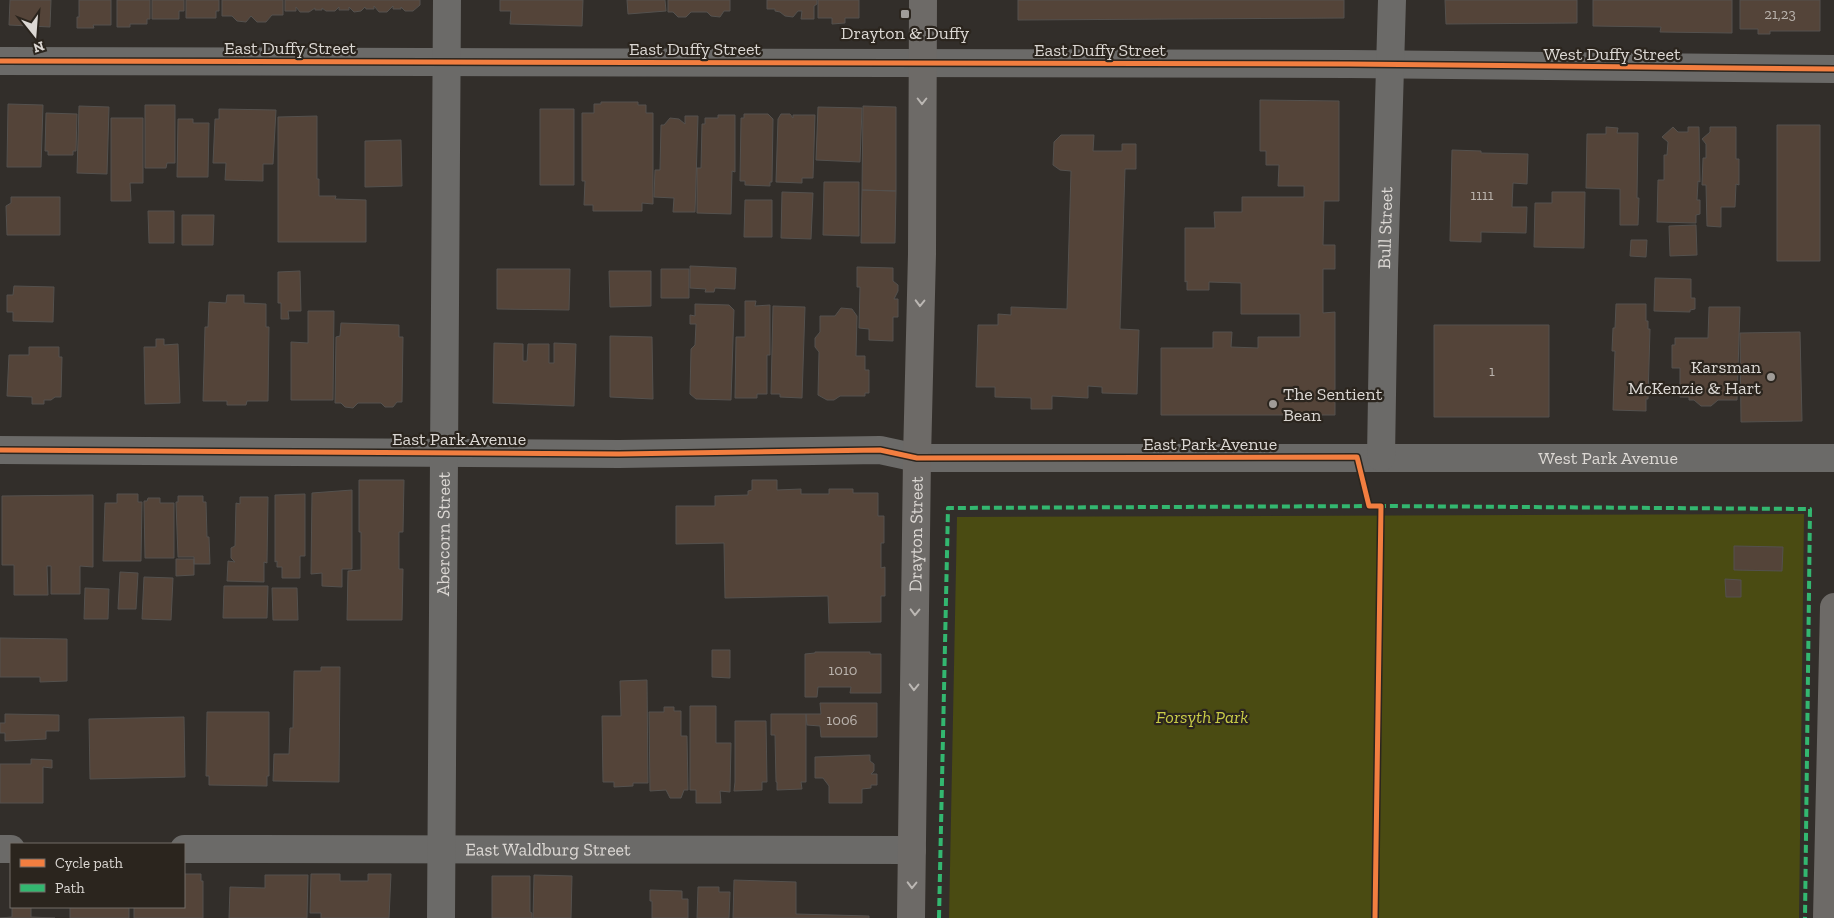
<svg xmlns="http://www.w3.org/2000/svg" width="1834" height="918" viewBox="0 0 1834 918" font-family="'Zilla Slab',serif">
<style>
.green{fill:#4a4b12}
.building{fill:#544439;stroke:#54514e}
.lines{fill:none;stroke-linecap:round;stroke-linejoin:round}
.minor{stroke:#6b6a68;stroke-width:28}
.major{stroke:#6d6a67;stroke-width:28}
.quiet{stroke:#33b770;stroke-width:4;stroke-dasharray:8 4;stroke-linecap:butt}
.cycleway-casing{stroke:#2b251e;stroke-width:8}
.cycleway{stroke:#f27e40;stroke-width:5}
.oneway{stroke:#bbb7b3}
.poi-dot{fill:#a09c98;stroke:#2b251e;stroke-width:2}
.labels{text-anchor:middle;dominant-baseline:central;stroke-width:4.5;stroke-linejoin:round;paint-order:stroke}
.number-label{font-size:15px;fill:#bab3ad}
.poi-label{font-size:18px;fill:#dcd8d4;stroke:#2b251e}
.street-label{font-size:18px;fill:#dcd8d4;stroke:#2b251e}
.park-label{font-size:18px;font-style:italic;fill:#c9cc47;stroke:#2b251e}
</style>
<rect width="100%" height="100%" fill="#322e2a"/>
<path class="green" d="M1804,514L1799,918H949L957,517Z"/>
<path class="building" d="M10,0H51L50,27L9,25Z
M79,0H111V25H93L94,28H77V17H79Z
M117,0H150V19H147V24H130V27H117Z
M152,0H184V11H179V19H152Z
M186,0H219V11H216V18H186Z
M222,0H283V15H272L266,22H257L251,16L246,22L237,21L232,16H222Z
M285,0H420V5L413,11H405L401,7V9H393V6L387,12H379L374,6V9H366L365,7L361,11L354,12L349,7V10H339V7L335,11H326L322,8V10H315V8L309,12H300L296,7V11H285Z
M500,0H583L582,26L510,24L511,11H500Z
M627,0H665L666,11L628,14Z
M668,0H730V11H724L720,17L711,16L707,12H691L686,17H678L673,12H668Z
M767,0H817V4L814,6V19H801L802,11H798L793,17L785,16L780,12L775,11V9H767Z
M818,0H859V18H845V23L832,24V18H818Z
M1018,0H1344V18L1018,20Z
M1445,0H1577V23L1446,24Z
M1593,0H1732V33L1660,32L1661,27L1593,26Z
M1740,0H1820V31H1770V34H1758V29H1740Z
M1260,100L1339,101V201H1324L1323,245H1335V269H1323V313L1335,312V415H1161V348H1213V332H1232L1231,347L1258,348V337H1300V314H1241V283L1209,282V290H1187V281L1185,282V228H1215L1214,212H1242V197H1304V186H1278L1279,165H1266V151H1260Z
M601,102H638V105H646V113H653V204L642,203V211H593V205H584L585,181H582V113H594V104H601Z
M8,104L43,105L41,167H7Z
M145,105H175V163H167L166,168H145Z
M79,106L109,107L107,174L77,173Z
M863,106L896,107V191L862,190Z
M818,107L862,108L860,162L816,160Z
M219,109L276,110L273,164H263V181L225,180L226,163H213L215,119H219Z
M540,109H574V185H540Z
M46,113L77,114L76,151H73V155H48V151H45Z
M744,114H768L773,119L772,182H770V186L745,185V181H740L741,118H744Z
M781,114H790L793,118V115H815L813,178H802V183L776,182L778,119Z
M718,115H735V172L732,171L731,214L697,213V168H701L702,124H705V118H718Z
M317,116V179H319V196H336L335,199L366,200V242H278V117Z
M685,116H698L695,212H673L674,198L654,197L655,170H660L661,125H664L670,118L679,119L685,124Z
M111,118H143V183H130L131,201H111Z
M178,119H193V123H209L208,177H177Z
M1777,125H1820V261H1777Z
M1606,127L1618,128L1617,133H1638L1637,198H1639L1638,225H1620V189L1586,188L1587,134H1606Z
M1673,127L1678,132H1688V127H1699L1700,182L1698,181L1697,200H1700V214L1696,215V223L1657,222L1658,180H1664V155H1667L1668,142L1662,137Z
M1710,127H1736V159H1739V185L1736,184L1735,207H1721V227L1707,226L1706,185H1702L1703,158H1706V144L1702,139L1710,132Z
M1061,135H1094L1093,151H1122V144H1136V169H1125L1120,329L1139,330L1137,394L1102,393V387L1088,386V398L1052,396V409H1031V398L995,397V387H976L978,325H998V314L1011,315V307L1067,309L1071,171L1060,170L1053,165L1054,142Z
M401,140L402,186L365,187V141Z
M1452,150L1481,151V153L1528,154L1527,184L1513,183L1512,207H1527L1526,233L1481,232V242L1450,241Z
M824,182H859V236L823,235Z
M862,190L896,191L895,243H861Z
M782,192L813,193L811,239L781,238Z
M1552,192H1585L1584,248L1534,247L1535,203H1552Z
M11,197H60V235H7L6,206L11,203Z
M745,200H772V237H744Z
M148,211H174V243H149Z
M182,215H214L213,245H182Z
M1696,225L1697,255L1670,256L1669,226Z
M1631,240H1647L1646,257L1630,256Z
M690,266L736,268L735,289L715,288L714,292H705L706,289L690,288Z
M857,267L893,268V281L898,285V291L894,299H898V317H893V341L869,340V329L859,328L860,287H857Z
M497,269H570L569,310L497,309Z
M661,269H689V298H661Z
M300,271L301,311H288L289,319H281V303H278V272Z
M609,271H651V306L610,307Z
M1655,278L1691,279V298H1695V309L1690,310V312L1654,311Z
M14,286L54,287L53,322L13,321V312H7V295H13Z
M227,295H244V303L266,304V327H269L268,401H247L246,405H227V401H203L205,327H208L209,302L226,303Z
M745,301H756L755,306L770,305V355H767V394H757V398H735L736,337H745Z
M695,304L729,305L734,310L731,400L696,399L690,394L691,349L695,345L696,324H690V315L695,316Z
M1616,304H1646V321H1648V329H1650L1648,399H1646V411L1613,410L1615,351H1612L1613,328H1615Z
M773,306L805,307L802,398L780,397V394H771Z
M1709,307H1740L1737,400H1718L1711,406H1701L1694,400H1689V397H1680V368H1672V345H1675V338H1708Z
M841,308L852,309L857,316L856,356H865V370H869V393H865V396H840L834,400H827L818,395L819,352L815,347V338L820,332V316H835Z
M308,311H334L333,400H291V342L308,343Z
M341,323L399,325V337H403L402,402H397L393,407H385L381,403H358L353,408L345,407L341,403H335L336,337L340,336Z
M1434,325H1549V417H1434Z
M1800,332L1802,421L1741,422L1740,333Z
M610,336L652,337L653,399L610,397Z
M156,339H164V345L178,344L180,403L145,404L144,347H156Z
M494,343L523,344V361H527L528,344H549V363H554V343L576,344L574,406L493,403Z
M29,347H59V357H62L61,397H55L51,400H44V404H32V397L7,396L9,355H29Z
M359,480H404L403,532H399V569H403L402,620H347L348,571L361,570V532H359Z
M752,480H777V490L801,489V494H829V489H853V493H878V516H884V543H881V568L885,567V596H881V622L829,623L828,596L725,598L724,543L676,544V506H715V496L748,495V491L752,490Z
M352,490V569H342V587L322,586V573L311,574L312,493Z
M117,494H138V502H142L141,561H103L105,503H117Z
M305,494V556H300V578H282V567H277V561L275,562V495Z
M93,495V567L80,566V594H51V566H47L48,595H14V565H2V496Z
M178,496H203V502H206L207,537H209L210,564H194V557H178L176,502H178Z
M240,497H268L267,563L264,562V582L227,581L228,561L235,562L231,558V548L235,546L236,503L240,504Z
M148,498H160V503H174V558H145L144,501H147Z
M1734,546L1783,547L1782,571L1734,570Z
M176,559H194V575L176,576Z
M120,572L138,573L136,609H118Z
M144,577L173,578L171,620L142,619Z
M1725,579L1741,580V597H1726Z
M224,586H268L267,618H223Z
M85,588L109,589L108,619H84Z
M272,588H297L298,620H273Z
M0,638L67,639V681L40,682V677H0Z
M712,650H730V678L712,677Z
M815,652H870V654H881V693H850L851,687H818L817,697H805V654L815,653Z
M321,667H340L339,782L273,781L274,754H289L290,728H293L294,671H321Z
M647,680L648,783H633V786L614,787V782H603L602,716H621L620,681Z
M820,703H877V737H821L820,726L807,725L806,714H821Z
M690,706H716V743H731L730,792L720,791L721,803H696V790H690Z
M664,707H674V711H681V736H687L688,790H684L681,798H670L666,790L650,791L649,712H664Z
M207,712H269V776H267V786L209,785V776H206Z
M5,714L59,715V731H46V739L5,741V733H0V723H5Z
M771,714H806V782H801L802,789L777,790V782H776L775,735H771Z
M184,717L185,777L90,779L89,719Z
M735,721H766L767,782H762V790L734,791L735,782Z
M870,755V761L874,764V771L871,774H877V785H871V788L862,789V803H829V786L823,778H815V757Z
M31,759L52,760V768L43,767V803H0V764H31Z
M184,874H201V881H203V918H134V907H184Z
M311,874H340V881H368V874H391L389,918H321V913H310Z
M265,875H308L307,918H229L230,887L265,888Z
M534,875L572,876L571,918H533Z
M492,876H530V912L532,913V918H492Z
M734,880L796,882V914L869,916V918H733Z
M698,887H719V892H730L729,918H697Z
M650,890L682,891V899H688V918H652V901H650Z
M12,907H31V917L55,918H0L12,917Z
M70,907H129V918H70Z"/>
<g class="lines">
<g class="minor">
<path d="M0,61L1349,64L1834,69"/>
<path id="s1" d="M0,450L619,454L880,450L917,458H1834"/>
<path id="s2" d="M1381,457L1384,271L1392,0"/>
<path d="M0,849H11"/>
<path id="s3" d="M184,849L912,850"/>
<path id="s4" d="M441,918L447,0"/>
</g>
<g class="major">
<path id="s5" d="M911,918L917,458L922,254L923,0"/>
<path d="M1827,918L1834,607"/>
</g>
<path class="quiet" d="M939,918L948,508L1381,506L1810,509L1805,918"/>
<g class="cycleway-casing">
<path id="cycleway" d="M0,61L1349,64L1834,69
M0,450L619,454L880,450L917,458L1357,457L1369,506H1381L1375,918"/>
</g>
<use href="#cycleway" class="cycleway"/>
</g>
<defs><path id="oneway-chevron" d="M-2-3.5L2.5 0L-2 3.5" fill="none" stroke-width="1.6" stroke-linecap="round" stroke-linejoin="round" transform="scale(1.25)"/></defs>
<g class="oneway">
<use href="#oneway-chevron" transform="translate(922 101) rotate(90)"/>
<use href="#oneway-chevron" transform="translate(920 303) rotate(91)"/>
<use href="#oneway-chevron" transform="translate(915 612) rotate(91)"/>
<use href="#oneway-chevron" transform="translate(914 687) rotate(91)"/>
<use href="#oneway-chevron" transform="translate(912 885) rotate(91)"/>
</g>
<g class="poi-dot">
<rect x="900" y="9" width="10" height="10" rx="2.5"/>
<circle cx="1771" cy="377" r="5"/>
<circle cx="1273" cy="404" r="5"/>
</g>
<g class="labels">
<g class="number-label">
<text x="1780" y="14">21,23</text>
<text x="1482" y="195">1111</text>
<text x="1492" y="371">1</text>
<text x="843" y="670">1010</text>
<text x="842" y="720">1006</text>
</g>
<g class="poi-label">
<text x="905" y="33">Drayton &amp; Duffy</text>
<text x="1761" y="367" text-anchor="end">Karsman<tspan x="1761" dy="21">McKenzie &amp; Hart</tspan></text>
<text x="1283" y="394" text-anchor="start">The Sentient<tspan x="1283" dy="21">Bean</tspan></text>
</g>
<g class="street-label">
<text x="290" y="48">East Duffy Street</text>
<text x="695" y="49">East Duffy Street</text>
<text x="1100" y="50">East Duffy Street</text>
<text x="1612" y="54">West Duffy Street</text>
<text stroke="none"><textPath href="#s2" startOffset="229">Bull Street</textPath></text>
<text x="459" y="439">East Park Avenue</text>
<text x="1210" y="444">East Park Avenue</text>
<text stroke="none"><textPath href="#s1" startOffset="1609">West Park Avenue</textPath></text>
<text stroke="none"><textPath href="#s4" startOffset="384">Abercorn Street</textPath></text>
<text stroke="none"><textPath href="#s5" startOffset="384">Drayton Street</textPath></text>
<text stroke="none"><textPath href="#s3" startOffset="364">East Waldburg Street</textPath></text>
</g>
<g class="park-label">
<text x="1202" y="717">Forsyth Park</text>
</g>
</g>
<rect x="10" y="843" width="175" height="65" fill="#2b251e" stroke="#726d67"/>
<rect x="20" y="859" width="25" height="8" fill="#f27e40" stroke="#726d67"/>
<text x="55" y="868" font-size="15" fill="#dcd8d4">Cycle path</text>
<rect x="20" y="884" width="25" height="8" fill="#33b770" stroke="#726d67"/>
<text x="55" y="893" font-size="15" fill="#dcd8d4">Path</text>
<g transform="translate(35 35) rotate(163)" stroke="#2b251e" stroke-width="4" paint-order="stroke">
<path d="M0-4L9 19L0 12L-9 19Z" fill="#dcd8d4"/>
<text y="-8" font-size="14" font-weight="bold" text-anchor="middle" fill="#dcd8d4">N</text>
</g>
</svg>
